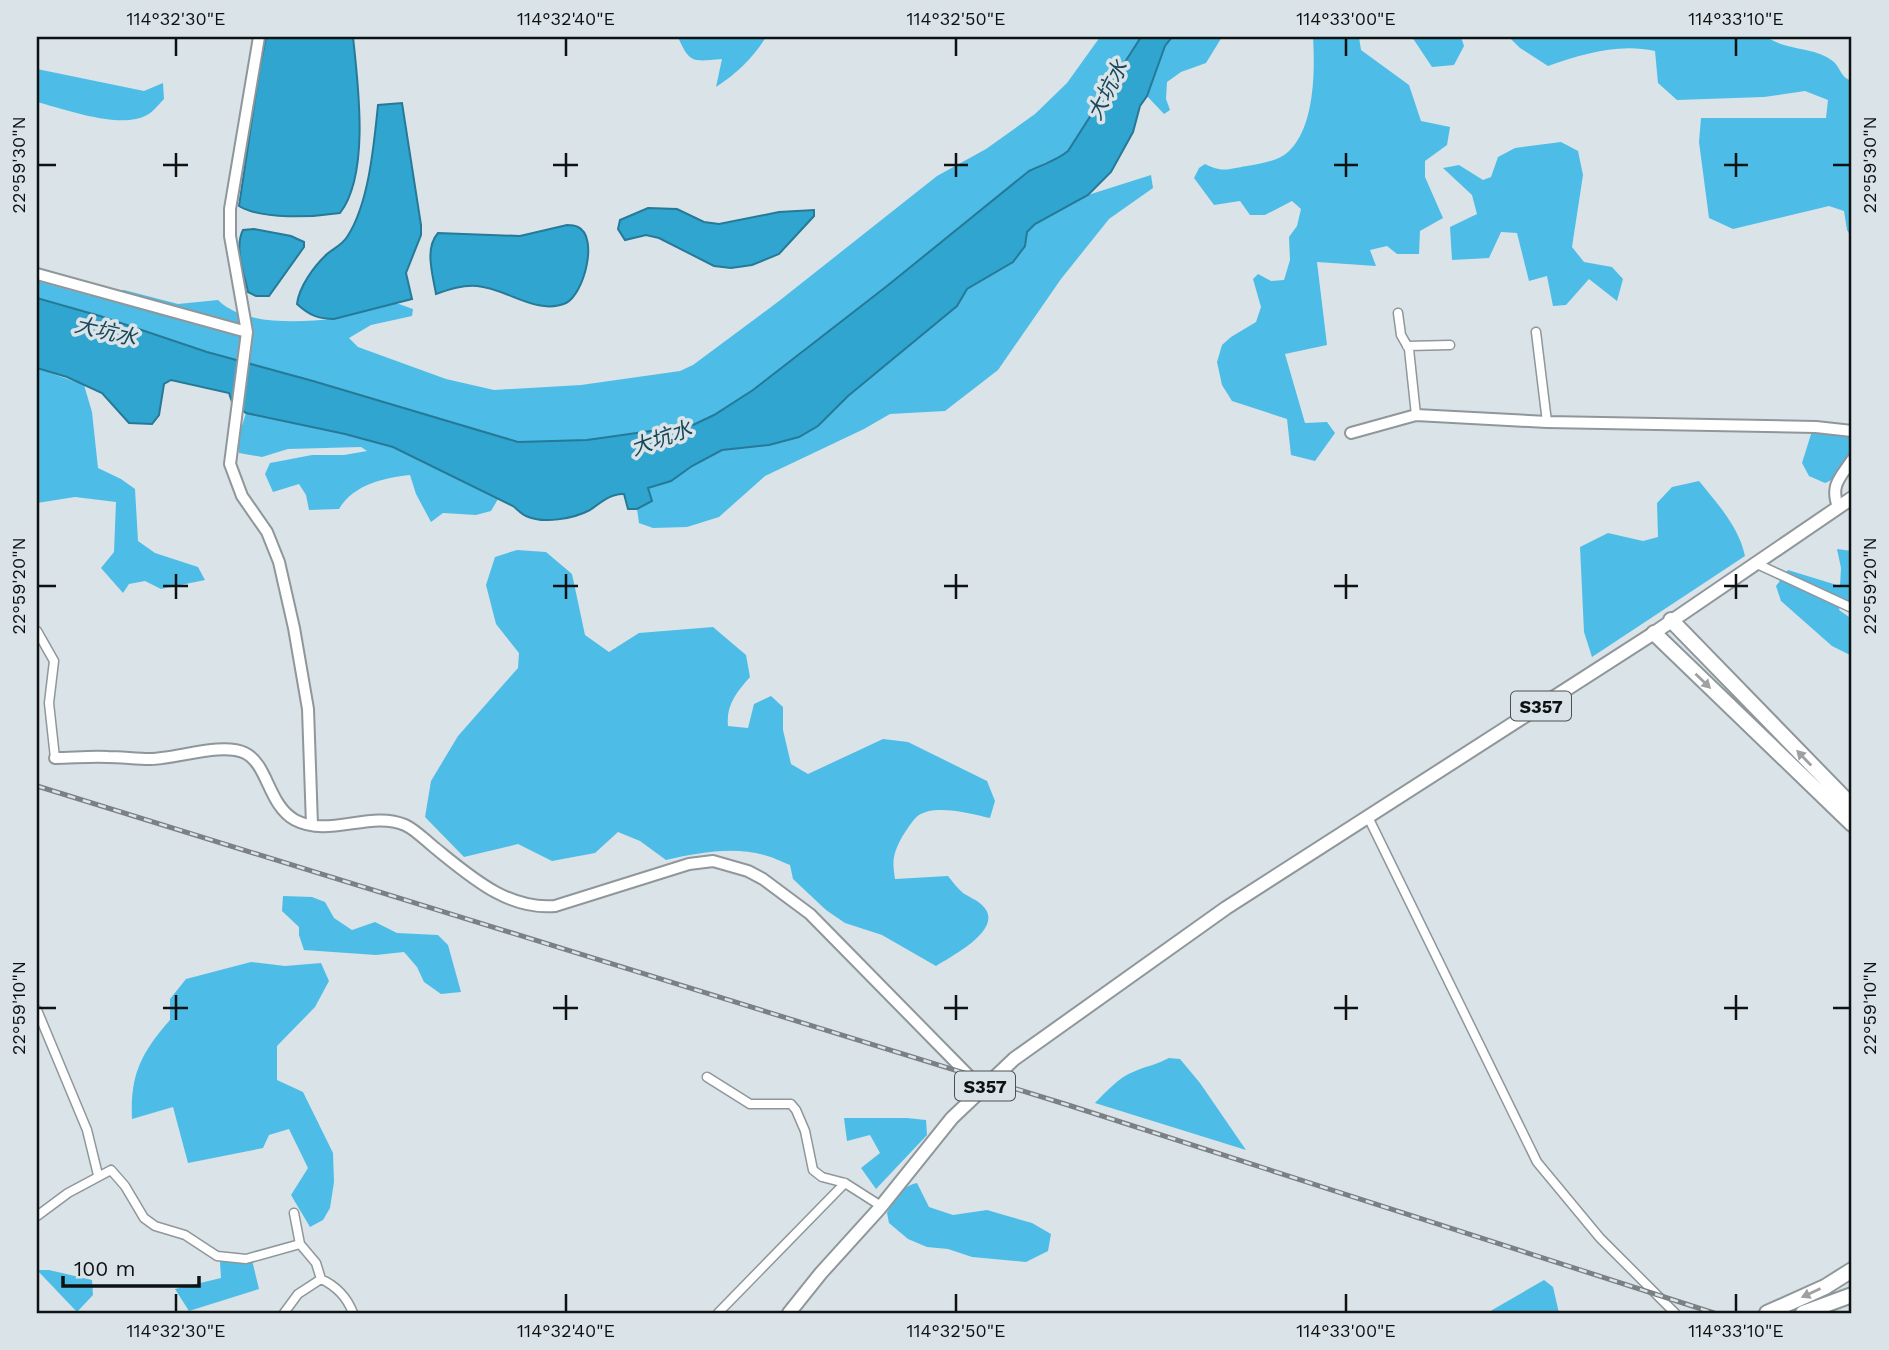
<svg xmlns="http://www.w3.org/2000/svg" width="1889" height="1350" viewBox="0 0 1889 1350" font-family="'Work Sans','Noto Sans SC',sans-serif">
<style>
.forest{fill:#4dbde7}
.water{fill:#30a5cf;stroke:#267997;stroke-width:2}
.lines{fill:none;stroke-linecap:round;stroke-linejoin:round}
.street-casing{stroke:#8f979b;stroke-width:11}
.secondary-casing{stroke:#8f979b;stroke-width:14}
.primary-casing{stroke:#8f979b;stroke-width:16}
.highway-casing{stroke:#8f979b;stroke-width:18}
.street{stroke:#fff;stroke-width:8}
.secondary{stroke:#fff;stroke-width:10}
.primary{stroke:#fff;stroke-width:12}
.highway{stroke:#fff;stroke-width:14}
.rail-casing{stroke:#7a8083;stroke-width:5}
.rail{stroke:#dae3e7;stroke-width:2.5;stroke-dasharray:8;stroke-linecap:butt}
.oneway{fill:#9fa0a1}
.ticks{fill:none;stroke:#0f1213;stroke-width:2.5}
.labels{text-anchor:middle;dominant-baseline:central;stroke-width:7;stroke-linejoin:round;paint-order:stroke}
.shield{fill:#dae3e7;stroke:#4c5153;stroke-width:2}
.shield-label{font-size:18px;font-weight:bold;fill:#0f1213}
.water-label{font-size:21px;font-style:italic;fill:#174759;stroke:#dae3e7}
.neatline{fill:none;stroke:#0f1213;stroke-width:2.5}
.ticks-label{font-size:18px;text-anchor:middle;fill:#0f1213}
</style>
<rect width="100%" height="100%" fill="#dae3e7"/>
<path class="forest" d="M678,37H766C753,58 737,73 716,87L722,59C694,61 690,65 678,37Z
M1100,37H1141L1068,151L1055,161L1044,163L971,217L887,286L753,390L714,415L693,425L587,440L518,442L313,381L207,352L100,316L37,298V281L91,296L113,290H124L178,304L218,300C244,326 299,322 334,319C352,317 375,304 392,303C398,303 407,307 413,309L412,316L371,325L349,338L358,347L446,379L494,390L581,385L680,371L693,365L779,301L937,176L986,149L1035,114L1067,83Z
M1172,37H1222L1206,63L1181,72L1167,82L1166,99L1170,110L1164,114L1147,96L1165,46Z
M1313,37H1359L1361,50L1409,85L1421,121L1450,127L1447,145L1425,161V177L1443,218L1420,231L1419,254H1397L1387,246L1370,250L1376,266L1317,262L1327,345L1285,354L1305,423L1327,422L1335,433L1315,461L1291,455L1287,419L1232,401L1222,385L1217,362L1222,345L1231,337L1256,322L1261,307L1253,279L1258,274L1271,281L1284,280L1290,260L1289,237L1297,226L1301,209L1292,201L1265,215H1250L1240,201L1214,205L1194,178L1199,168L1205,164C1222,173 1229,169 1247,166C1260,164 1278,161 1288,152C1315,128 1315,70 1313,37Z
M1412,37H1461L1464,46L1454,65L1432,67Z
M1509,37H1767C1786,51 1815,46 1834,62C1841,69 1841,78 1852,81V238L1847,230L1844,211L1829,206L1733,229L1709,218L1699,142L1701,118H1826L1828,100L1805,91L1764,97L1677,100L1658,83L1655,51C1618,43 1583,54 1548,66L1520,48Z
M37,69L144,91L163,83L164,99C159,104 153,112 147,115C121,130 64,109 37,102Z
M1561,142L1578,151L1583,175L1572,247L1584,262L1612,267L1623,279L1617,301L1589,279L1566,305L1553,306L1547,276L1529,281L1517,233L1501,232L1489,258L1452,260L1450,227L1477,214L1472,195L1443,168L1459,165L1483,180L1491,177L1498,157L1515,148Z
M1151,175L1153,188L1109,219L1061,279L998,370L945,411L890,414L864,429L765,476L719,517L687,527L653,528L639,523L637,509L651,501L647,488L671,481L692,466L722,450L769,445L818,427L848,396L957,306L967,289L1025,246L1027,232L1035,224L1088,195Z
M37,368L84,385L92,412L98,468L121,479L135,489L138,541L155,553L198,567L205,580L161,589L145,581L129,584L123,593L101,568L114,552L116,502L75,497L37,503Z
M246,413L345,434L393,447L498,499L491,511L476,515L443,513L431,522L416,494L410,475C384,478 354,484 339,509L309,510L306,495L299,484L273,492L265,474L270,463L312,455H344L367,451L361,447L288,449L262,457L239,453V435Z
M1812,431L1845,433L1852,437C1852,454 1842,477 1825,483L1809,476L1802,463Z
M1699,481C1717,503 1739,527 1745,556L1592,657L1584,632L1580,547L1608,533L1643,541L1658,537L1657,503L1672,487Z
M1837,549L1852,551V607L1841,603L1839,610L1852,619V656L1832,646L1781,601L1776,586L1788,570L1840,586L1841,568Z
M517,550L546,552L572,574L585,635L609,652L639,633L713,627L746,655L750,677C736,693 726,705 728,726L748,728L754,704L771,696L783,707V730L791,764L808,774L883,739L908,742L987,781L995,801L990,818C971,814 937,804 919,815C913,819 906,831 902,837C893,854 892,860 895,879L948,876C953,882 957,888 963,893C969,897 977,900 982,905C1007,928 952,956 936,966L882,935L845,923L826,910L793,879L790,865C782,862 773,857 764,855C732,846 697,853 666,860L640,841L618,832L595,853L552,861L518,844L464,857L425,817L431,781L458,736L518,668L519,653L496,624L486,585L495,557Z
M283,896L312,897L325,902L334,918L352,930L375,922L397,933L438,935L448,945L461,992L441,994L424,982L417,967L404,952L376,955L304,950L299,935V927L282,911Z
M251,962L285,966L321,963L329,981L315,1007L277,1046V1080L303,1092L333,1153L334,1182L330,1208L323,1220L310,1227L291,1195L308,1168L289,1129L269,1135L263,1148L188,1163L173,1107L132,1119C130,1075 141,1053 170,1020V999L186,979Z
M1169,1058L1180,1059L1200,1083L1246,1150L1095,1103C1106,1092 1118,1078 1133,1072C1146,1066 1156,1065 1169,1058Z
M844,1118H907L926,1120L927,1135L876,1189L861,1168L880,1153L870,1135L847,1141Z
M917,1183L929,1207L953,1215L987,1210L1032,1223L1051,1234L1048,1251L1026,1262L972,1257L948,1249L927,1247L908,1239L889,1223L887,1213C895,1198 900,1187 917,1183Z
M252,1260L259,1289L189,1311L175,1289L221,1278L220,1262Z
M37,1270H49L92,1280L93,1295L77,1312Z
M1544,1280L1553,1287L1559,1313H1487Z"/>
<path class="water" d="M266,37H353C358,84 370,174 340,213C313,217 262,220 239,206L259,72Z
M1141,37H1172L1165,46L1147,96L1140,106L1133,132L1111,172L1088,195L1035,224L1027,232L1025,246L1013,262L967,289L957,306L848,396L818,426L799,437L769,445L722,450L692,466L671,481L648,488L652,501L637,509H628L624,494C611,493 600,503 590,510C573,519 543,524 526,516C521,514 517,509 513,506L393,447L345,434L246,413L232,402L229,393L171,380L164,384L159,415L152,424L129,423L102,393L67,377L37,368V298L100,316L207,352L313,381L518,442L587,440L693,425L714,415L753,390L887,286L1029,171C1043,164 1056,161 1068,151Z
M402,103L421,225V235L406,273L412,299L334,319C318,319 309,315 297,304C299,287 314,266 327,254C334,248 342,245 347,237C369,204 374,144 378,105Z
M648,208L677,209L704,222L719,224L779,212L814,210V216L779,254L752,265L731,268L714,266L659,238L646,235L625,240L618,229L620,220Z
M567,225C571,225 574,225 578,227C599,237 584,294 566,303C537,316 506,288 477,286C462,285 450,289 436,294C433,275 424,249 438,233L520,236Z
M254,229L291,236L304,242V247L269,296H256L248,292C244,274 234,247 243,230Z"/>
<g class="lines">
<g class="street-casing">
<path id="street" d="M1398,313L1401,335L1409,349L1416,415
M1536,332L1547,422
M1407,346L1450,345
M1755,563L1852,608
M37,631L54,661L49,703L55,758
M1368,817L1537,1162L1600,1238L1675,1313
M37,1010L87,1130L98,1175
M707,1077L750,1104H791L796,1110L805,1131L813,1170L822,1177L845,1183L881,1206
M37,1216L68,1193L111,1170L125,1186L144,1218L155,1226L185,1235L217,1256L246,1259L300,1244
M321,1279C336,1286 347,1297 353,1313
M284,1313L298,1294L321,1279L316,1263L300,1244L294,1213
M718,1313L845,1183"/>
</g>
<g class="secondary-casing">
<path id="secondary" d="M259,37L230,209V236L247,332L230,464L242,496L267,532L279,562L294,628L308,709L312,825
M37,274L247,332
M1351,433L1416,415L1547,422L1816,427L1852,431
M1838,507C1830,485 1840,478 1852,460
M55,758C72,758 90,756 108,757C122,757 136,759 150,759C177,759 221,742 245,753C268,764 268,805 295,820C329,838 371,810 405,825C416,830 426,841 435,848C470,876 507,910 555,906L689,864L713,861L748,871L763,879L810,914L982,1089"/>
</g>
<g class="primary-casing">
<path id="primary" d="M789,1313L821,1273L879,1209L952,1118L1014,1059L1226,908L1654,633L1852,498"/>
</g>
<g class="highway-casing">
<path id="highway" d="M1671,620L1852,806
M1654,633L1852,824
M1767,1313L1825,1287L1852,1270
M1803,1313L1852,1295"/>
</g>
<use href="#street" class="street"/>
<use href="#secondary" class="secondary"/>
<use href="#primary" class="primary"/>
<use href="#highway" class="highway"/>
<g class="rail-casing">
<path id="rail" d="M37,786L1068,1105L1714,1313"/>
</g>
<use href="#rail" class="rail"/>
</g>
<defs><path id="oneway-solid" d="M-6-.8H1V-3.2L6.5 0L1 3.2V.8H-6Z" transform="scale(1.75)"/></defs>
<g class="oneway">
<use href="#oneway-solid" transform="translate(1703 681) rotate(44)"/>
<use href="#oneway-solid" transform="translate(1804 758) rotate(-134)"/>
<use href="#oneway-solid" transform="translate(1811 1293) rotate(155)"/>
</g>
<path class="ticks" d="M176,38V56M566,38V56M956,38V56M1346,38V56M1736,38V56M176,153V177M566,153V177M956,153V177M1346,153V177M1736,153V177M38,165H56M163,165H188M553,165H578M944,165H968M1334,165H1358M1724,165H1748M1833,165H1850M176,574V599M566,574V599M956,574V599M1346,574V599M1736,574V599M38,586H56M163,586H188M553,586H578M944,586H968M1334,586H1358M1724,586H1748M1833,586H1850M176,995V1020M566,995V1020M956,995V1020M1346,995V1020M1736,995V1020M38,1008H56M163,1008H188M553,1008H578M944,1008H968M1334,1008H1358M1724,1008H1748M1833,1008H1850M176,1294V1312M566,1294V1312M956,1294V1312M1346,1294V1312M1736,1294V1312"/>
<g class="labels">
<g class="shield">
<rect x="1511" y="691.5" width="60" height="29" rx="5"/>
<rect x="955" y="1071.5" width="60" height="29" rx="5"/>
</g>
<g class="shield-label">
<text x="1541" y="706">S357</text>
<text x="985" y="1086">S357</text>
</g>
<g class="water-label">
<text transform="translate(1107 90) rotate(-63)">大坑水</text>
<text transform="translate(106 331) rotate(13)">大坑水</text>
<text transform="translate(661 438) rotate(-20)">大坑水</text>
</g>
</g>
<rect width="1889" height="1350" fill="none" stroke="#dae3e7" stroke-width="77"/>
<path d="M63 1276v10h136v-10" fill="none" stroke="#0f1213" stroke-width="3.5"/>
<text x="74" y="1276" font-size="21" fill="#0f1213" stroke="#dae3e7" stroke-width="5" paint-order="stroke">100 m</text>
<rect x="38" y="38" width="1812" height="1274" class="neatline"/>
<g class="ticks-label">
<text x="176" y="25">114°32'30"E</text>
<text x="566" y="25">114°32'40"E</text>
<text x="956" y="25">114°32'50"E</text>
<text x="1346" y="25">114°33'00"E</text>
<text x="1736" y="25">114°33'10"E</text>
<text transform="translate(19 165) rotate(-90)" y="6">22°59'30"N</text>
<text transform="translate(1870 165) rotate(-90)" y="6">22°59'30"N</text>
<text transform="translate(19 586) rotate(-90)" y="6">22°59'20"N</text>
<text transform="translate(1870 586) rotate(-90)" y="6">22°59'20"N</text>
<text transform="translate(19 1008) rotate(-90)" y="6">22°59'10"N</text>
<text transform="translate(1870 1008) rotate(-90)" y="6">22°59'10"N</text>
<text x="176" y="1337">114°32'30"E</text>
<text x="566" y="1337">114°32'40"E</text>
<text x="956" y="1337">114°32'50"E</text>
<text x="1346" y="1337">114°33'00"E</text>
<text x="1736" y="1337">114°33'10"E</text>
</g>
</svg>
